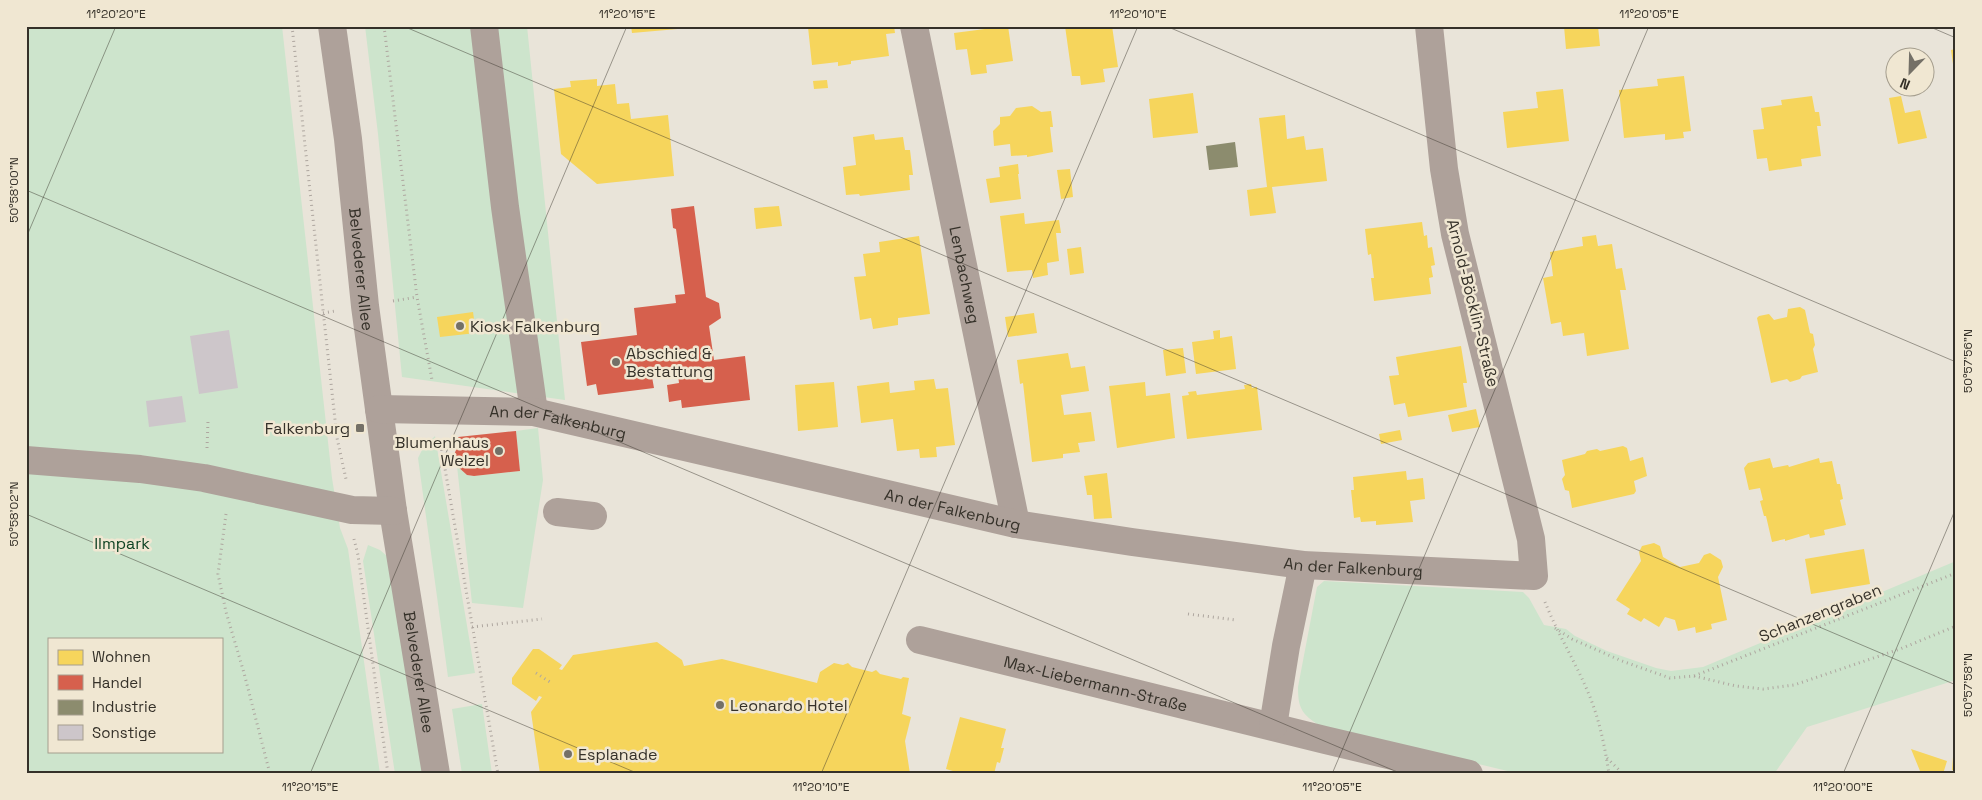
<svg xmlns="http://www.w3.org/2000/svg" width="1982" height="800" viewBox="0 0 1982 800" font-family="'Space Grotesk',sans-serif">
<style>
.green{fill:#cde4cc;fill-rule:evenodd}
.homes{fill:#f6d55c}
.shops{fill:#d6604d}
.industry{fill:#8c8c6e}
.building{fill:#cdc6ca}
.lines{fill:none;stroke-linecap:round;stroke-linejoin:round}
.path{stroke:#aea69f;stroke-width:3;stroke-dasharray:1 4;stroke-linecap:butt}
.minor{stroke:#aea19a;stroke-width:28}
.ticks{fill:none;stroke:#353129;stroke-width:1;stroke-opacity:0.45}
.poi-dot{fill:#747067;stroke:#f0e7d2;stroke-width:2}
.labels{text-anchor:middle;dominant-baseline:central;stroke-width:5;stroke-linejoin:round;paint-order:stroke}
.street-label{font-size:16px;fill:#353129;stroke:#f0e7d2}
.poi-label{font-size:16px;fill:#353129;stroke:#f0e7d2;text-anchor:start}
.park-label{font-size:16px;fill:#0f4323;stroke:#f0e7d2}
.neatline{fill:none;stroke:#353129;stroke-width:2}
.ticks-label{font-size:12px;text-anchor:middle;fill:#353129}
</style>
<rect width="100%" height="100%" fill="#e9e4d9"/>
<path class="green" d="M26,26H282L332,478L340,528L348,549L380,774H26ZM49,639H221V751H49Z
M365,26H527L565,400L402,377L378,134Z
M538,428L543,480L523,608L472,603L457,466L467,475L474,476L520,471L516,431Z
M435,436L475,673L448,677L418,458L423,448Z
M368,545L380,550L388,557L424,774H395L363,561Z
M1956,561V680L1807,727L1774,774H1520L1320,726C1302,714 1298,709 1298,687L1317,587L1324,581L1523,592L1529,598L1544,625L1566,629L1575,636L1607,651L1656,668L1671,671L1703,667Z
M482,704L492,774H462L452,709Z"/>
<path class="homes" d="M631,26H689V28L632,33Z
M894,26L895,33L886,34L889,56L851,61V64L838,66V62L812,65L808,27Z
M1008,26L1013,61L986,65L987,73L971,75L967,49L956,50L954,33Z
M1065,26H1112L1118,67L1103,69L1105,82L1081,85L1080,76H1072Z
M1564,26H1598L1600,46L1566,49Z
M1956,49V78H1955L1951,50Z
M1684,76L1691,131L1683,132L1684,138L1665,140V134L1624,138L1619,90L1658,86L1657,79Z
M597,79V86L615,84L617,104L629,103L631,119L668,115L674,176L597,184L561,154L554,89L571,87L570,81Z
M827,80L828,88L814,89L813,81Z
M1563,89L1569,141L1507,148L1503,112L1538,108L1536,92Z
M1193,93L1198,133L1153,138L1149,99Z
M1812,96L1815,112H1819L1821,126H1817L1821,156L1801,159L1802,166L1769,171L1767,158L1757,159L1753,130L1764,129L1761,108L1782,105L1781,100Z
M1901,96L1905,113L1920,110L1927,138L1898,144L1889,98Z
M1032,106L1041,112L1051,111L1053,127H1050L1053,152L1027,157V155L1011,156L1010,144L994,146L993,131L1000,124V117L1010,116L1016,108Z
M1285,115L1287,139L1304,136L1306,150L1323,148L1327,181L1272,187L1276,213L1250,216L1247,190L1267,187L1259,118Z
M874,134L875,140L903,137L905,150H910L913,175H909L910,190L860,196L859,194L846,195L843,167L856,165L853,137Z
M1018,164L1019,174H1018L1021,199L990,203L986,179L1000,177L999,167Z
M1070,169L1073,197L1061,199L1057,170Z
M779,206L782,226L756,229L754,208Z
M1024,213L1025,224L1059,220L1061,233H1056L1059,261L1047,263L1048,275L1033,278L1032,270L1007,272L1000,216Z
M1422,222L1424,236L1427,235L1428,248L1432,247L1435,265L1431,266L1433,277L1429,278L1431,294L1374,301L1371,278H1374L1371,254L1368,255L1365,229Z
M1596,235L1598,246L1612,244L1616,269L1622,268L1626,290H1620L1629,349L1587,356L1584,333L1563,336L1561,322L1551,324L1543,278L1553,276L1550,252L1583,246L1582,237Z
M919,236L930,314L898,318V325L873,329L871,318L860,320L854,277L866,276L863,254L880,252L879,242Z
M1081,247L1084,273L1070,275L1067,249Z
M1800,307L1805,310L1810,333L1813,334L1815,345L1813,349L1818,372L1802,376L1800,379L1790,382L1787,379L1771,383L1757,318L1759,316L1769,314L1774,320L1787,317L1788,309Z
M473,312L476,333L440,337L437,317Z
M1034,313L1037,333L1008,337L1005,317Z
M1220,330V338L1232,336L1236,369L1196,374L1192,342L1214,339L1213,331Z
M1461,346L1467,383H1463L1467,407L1408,417L1405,403L1394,405L1389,376L1399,375L1396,357Z
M1183,348L1186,373L1166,376L1163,350Z
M1068,353L1071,368L1085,366L1089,391L1061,395L1064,415L1091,412L1095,441L1078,443L1080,452L1063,454V458L1032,462L1023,383L1020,384L1017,360Z
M934,379L936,389L948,388L955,445L936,447L937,457L920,458L919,449L897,451L893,419L861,423L857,386L889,382L890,393L915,390L914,381Z
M834,382L838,427L798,431L795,385Z
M1145,382L1146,396L1170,393L1175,438L1117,448L1109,386Z
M1251,384L1252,388L1257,387L1262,430L1187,439L1182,396L1189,395L1188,392L1196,391L1197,395L1245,389L1244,385Z
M1476,409L1480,427L1452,432L1448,415Z
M1400,430L1402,440L1381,444L1379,434Z
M1623,446L1627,448L1630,461L1643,457L1647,476L1634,481L1636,491L1634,494L1572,508L1569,491L1565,490L1562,479L1565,475L1562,460L1585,454L1587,451L1597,449L1600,451Z
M1770,458L1773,468L1788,465L1789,467L1819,458L1820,463L1832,461L1837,484H1840L1843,499L1840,500L1846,525L1824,530L1825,535L1810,538L1809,534L1785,541V539L1772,542L1766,516H1764L1760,501L1763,500L1760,488L1749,490L1744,468L1748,463Z
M1406,471L1407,480L1423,478L1425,499L1410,501L1413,522L1376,525V521L1361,522L1360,517L1354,518L1351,490H1354L1353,477Z
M1107,473L1112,518L1094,519L1092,495H1087L1084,476Z
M1654,543L1660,546L1663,557L1680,567L1699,563L1704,555L1710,553L1721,560L1723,567L1718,577L1727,620L1711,624L1712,629L1696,633L1695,627L1678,631L1675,620L1665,617L1659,627L1644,618L1641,622L1627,614L1630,609L1616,600L1641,561L1639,552L1642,546Z
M1864,549L1870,584L1811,594L1805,559Z
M657,642L682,660L684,666L722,659L817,683L820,672L834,663L843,665L848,663L852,667L872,672L876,670L880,674L901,679L903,677L909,678L902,714L911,717L905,741L910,774H540L531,712L542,697L539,696L536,701L512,684V678L533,649H539L549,656L562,665L559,669L562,670L573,655Z
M960,717L1006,729L1001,748H1004L1000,763L997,762L994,774H963L946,769Z
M1954,744H1956V771L1952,770Z
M1911,749L1947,761L1943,774H1929L1920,771Z"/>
<path class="shops" d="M694,206L706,297L719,303L721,318L709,326L714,360L745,356L750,400L682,408L681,400L669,402L667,385L679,383L678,375L652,377L654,388L598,395L596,384L587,386L581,342L637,335L634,308L676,303L675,295L685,294L676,229L673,228L671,209Z
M516,431L520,471L474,476L467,475L457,466L454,455L459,442L458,437Z"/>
<path class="industry" d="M1235,142L1238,167L1209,170L1206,146Z"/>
<path class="building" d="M229,330L238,388L199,394L190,336Z
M182,396L186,422L149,427L146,401Z"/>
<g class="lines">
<path class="path" d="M292,26L337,438L346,479
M384,26L417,297L432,380
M393,301L417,297
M323,313L335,311
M440,440L498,774
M207,448L208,421
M226,514L218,574L226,612L244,673L270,774
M354,539L358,555L388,774
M1545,602C1560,640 1584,675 1596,714C1602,733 1606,754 1609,774
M1188,614L1236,620
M472,627L542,619
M1555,628L1572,639L1622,661L1670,678L1694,676L1956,573
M536,673L550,682
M1694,676L1736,686L1763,689L1794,685L1900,649L1956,626
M1607,758L1623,774"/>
<g class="minor">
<path id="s1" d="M332,26L348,139L365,306L379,409L393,511L436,774"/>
<path d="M484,26L505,207L534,412"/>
<path id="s2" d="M914,26L1016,524"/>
<path id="s3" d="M379,409L534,412L1016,524L1132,542L1303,565L1534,576L1531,539L1455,234L1444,169L1429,26"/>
<path d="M26,460L140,469L204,478L352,510L393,511"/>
<path d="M557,512L593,516"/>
<path id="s4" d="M920,640L1325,740L1469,774"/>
<path d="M1273,726L1286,646L1303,565"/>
</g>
</g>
<path class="ticks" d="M403,26L1956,685M1166,26L1956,362M1928,26L1956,38M26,190L1402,774M26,238L116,26M26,514L639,774M310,774L627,26M821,774L1138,26M1332,774L1649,26M1843,774L1956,508"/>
<g class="poi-dot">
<circle cx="460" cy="326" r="5"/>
<circle cx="616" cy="362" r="5"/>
<rect x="355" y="423" width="10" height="10" rx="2.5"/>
<circle cx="499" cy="451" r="5"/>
<circle cx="720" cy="705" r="5"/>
<circle cx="568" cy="754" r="5"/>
</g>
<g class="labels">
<g class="street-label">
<text stroke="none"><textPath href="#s1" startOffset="245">Belvederer Allee</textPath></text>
<text stroke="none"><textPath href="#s2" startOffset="254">Lenbachweg</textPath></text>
<text transform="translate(1473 303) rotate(76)">Arnold-Böcklin-Straße</text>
<text stroke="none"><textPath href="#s3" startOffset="180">An der Falkenburg</textPath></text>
<text stroke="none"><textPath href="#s3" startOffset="585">An der Falkenburg</textPath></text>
<text stroke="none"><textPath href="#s3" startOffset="990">An der Falkenburg</textPath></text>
<text transform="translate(1820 613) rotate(-22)">Schanzengraben</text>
<text stroke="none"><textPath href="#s1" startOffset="652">Belvederer Allee</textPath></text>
<text stroke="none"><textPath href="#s4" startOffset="181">Max-Liebermann-Straße</textPath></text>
</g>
<g class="poi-label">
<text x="470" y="326">Kiosk Falkenburg</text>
<text x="626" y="353">Abschied &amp;<tspan x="626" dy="18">Bestattung</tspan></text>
<text x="350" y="428" text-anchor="end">Falkenburg</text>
<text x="489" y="442" text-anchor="end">Blumenhaus<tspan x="489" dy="18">Welzel</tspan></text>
<text x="730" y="705">Leonardo Hotel</text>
<text x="578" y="754">Esplanade</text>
</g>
<g class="park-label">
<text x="122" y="543">Ilmpark</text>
</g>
</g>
<rect width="1982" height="800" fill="none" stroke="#f0e7d2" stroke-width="55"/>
<rect x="48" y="638" width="175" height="115" fill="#f0e7d2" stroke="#a59e8e"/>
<rect x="58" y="650" width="25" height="15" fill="#f6d55c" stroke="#a59e8e"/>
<text x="92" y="662" font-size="15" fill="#353129">Wohnen</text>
<rect x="58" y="675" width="25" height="15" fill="#d6604d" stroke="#a59e8e"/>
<text x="92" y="688" font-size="15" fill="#353129">Handel</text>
<rect x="58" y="700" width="25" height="15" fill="#8c8c6e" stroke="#a59e8e"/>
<text x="92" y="712" font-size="15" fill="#353129">Industrie</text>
<rect x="58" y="725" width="25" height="15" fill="#cdc6ca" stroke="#a59e8e"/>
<text x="92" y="738" font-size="15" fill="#353129">Sonstige</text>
<g transform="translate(1910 72) rotate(203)"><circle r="24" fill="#f0e7d2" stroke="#a59e8e"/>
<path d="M0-4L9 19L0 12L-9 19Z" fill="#747067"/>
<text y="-8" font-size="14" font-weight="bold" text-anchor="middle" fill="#353129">N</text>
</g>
<rect x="28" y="28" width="1926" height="744" class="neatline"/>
<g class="ticks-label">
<text x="116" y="18">11°20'20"E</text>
<text x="627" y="18">11°20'15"E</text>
<text x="1138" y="18">11°20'10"E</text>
<text x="1649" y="18">11°20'05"E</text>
<text transform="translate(14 190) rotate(-90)" y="4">50°58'00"N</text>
<text transform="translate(1968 361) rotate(-90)" y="4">50°57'56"N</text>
<text transform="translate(14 514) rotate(-90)" y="4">50°58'02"N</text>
<text transform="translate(1968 685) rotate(-90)" y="4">50°57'58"N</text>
<text x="310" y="791">11°20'15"E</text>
<text x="821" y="791">11°20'10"E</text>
<text x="1332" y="791">11°20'05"E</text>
<text x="1843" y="791">11°20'00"E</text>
</g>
</svg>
